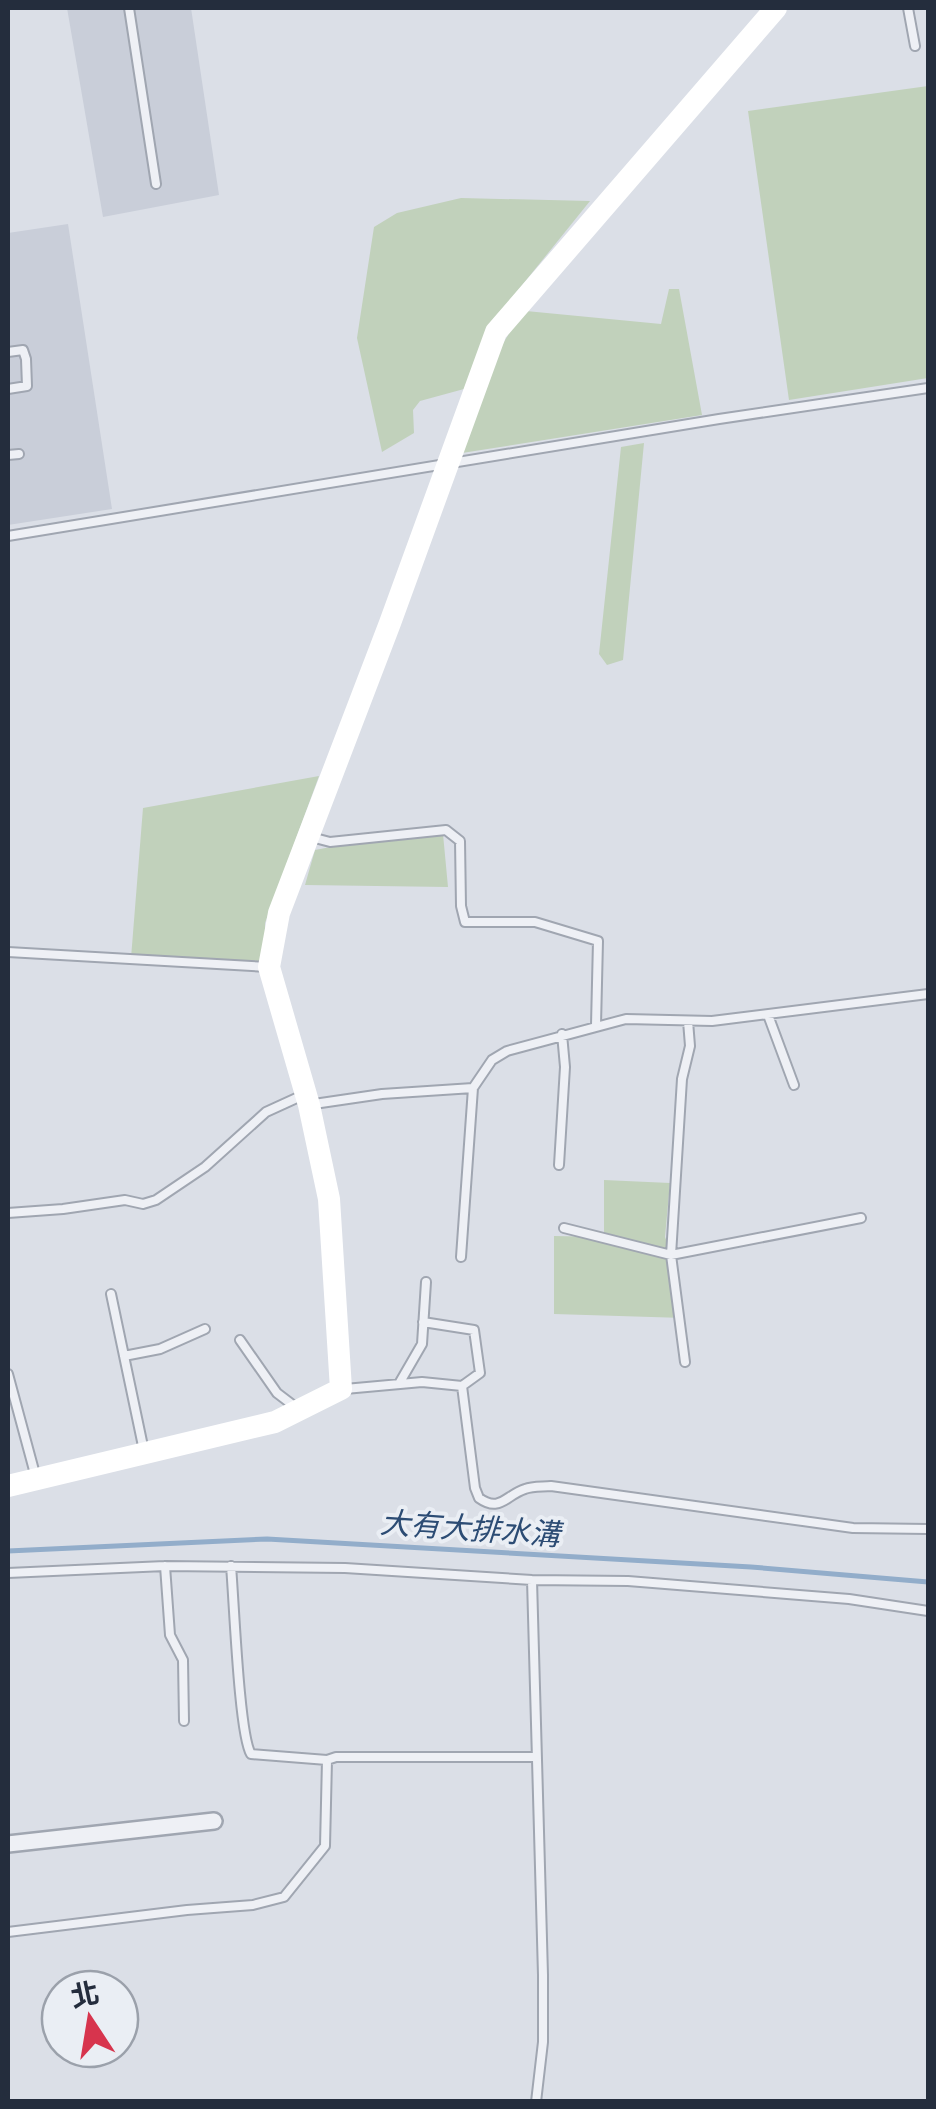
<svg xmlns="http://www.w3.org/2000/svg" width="936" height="2109" viewBox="0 0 936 2109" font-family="'Fira Sans Condensed','Noto Sans TC',sans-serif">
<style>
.built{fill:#c9ced9}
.green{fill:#c1d1bb}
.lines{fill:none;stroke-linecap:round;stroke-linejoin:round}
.stream{stroke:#92adca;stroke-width:5}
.lane-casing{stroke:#a0a6b1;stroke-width:12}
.street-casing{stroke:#a0a6b1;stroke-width:20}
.lane{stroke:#eef0f5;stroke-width:8}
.street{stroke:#eef0f5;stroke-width:15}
.secondary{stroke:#fff;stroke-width:22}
.labels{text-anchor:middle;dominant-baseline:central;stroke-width:8;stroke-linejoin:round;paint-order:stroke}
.water-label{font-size:30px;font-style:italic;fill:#2c4c74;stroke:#eaeef4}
</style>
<rect width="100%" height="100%" fill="#dbdfe7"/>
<path class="built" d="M67,8H191L219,195L103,217Z
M68,224L112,509L8,525V233Z"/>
<path class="green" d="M928,86V378L789,400L748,111Z
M461,198L590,201L490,325L464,389L420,401L413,410L414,433L382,452L357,338L374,227L397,213Z
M669,289H679L702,415L462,453C479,404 490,351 526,311L661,324Z
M644,443L623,660L607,665L599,654L621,447Z
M319,776L265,923V961L131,958L143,808Z
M419,830L443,834L448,887L305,885L315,850Z
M604,1180L670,1183L665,1237L676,1264L684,1318L554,1314V1236L604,1237Z"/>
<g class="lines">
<path class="stream" d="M8,1551L267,1539L751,1567L928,1582"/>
<g class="lane-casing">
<path id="lane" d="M129,8L156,184
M908,8L915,46
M8,352L23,350L26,359L27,386L8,389
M8,455L19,454
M8,536L719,419L928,388
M311,837L330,842L446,830L460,841L461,906L465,922H535L598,941L596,1025
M8,952L268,967
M768,1015L794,1085
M314,1104L382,1094L473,1088L492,1060L507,1051L626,1019L712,1021L928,994
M559,1165L565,1067L562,1034
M8,1213L63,1209L125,1200L143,1204L156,1200L205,1167L266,1112L301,1096
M564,1228L671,1255L861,1218
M461,1257L473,1088
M111,1294L144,1451
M423,1322L474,1330L480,1373L462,1386
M240,1340L277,1393L298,1409
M124,1356L160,1349L205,1329
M685,1362L671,1255L682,1079L690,1046L688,1021
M8,1374L35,1474
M400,1382L422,1344L426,1282
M345,1389L422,1382L462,1386L475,1488L479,1498C500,1513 506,1495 525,1489C533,1486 543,1487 551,1486L853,1528L928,1529
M165,1566L170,1635L183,1660L184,1721
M231,1566C234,1599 239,1735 251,1754L327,1760L336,1757H537
M8,1573L165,1566L345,1568L532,1580L628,1581L849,1599L928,1611
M532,1580L543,1975V2042L536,2102
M8,1932L187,1910L253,1905L284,1897L325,1846L327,1760"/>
</g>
<g class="street-casing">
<path id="street" d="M8,1844L214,1821"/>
</g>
<use href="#lane" class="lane"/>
<use href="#street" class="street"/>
<path class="secondary" d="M8,1486L275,1422L341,1389L329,1199L309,1105L269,967L279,913L390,623L496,332L776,8"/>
</g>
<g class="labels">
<g class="water-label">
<text transform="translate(470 1529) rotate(4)">大有大排水溝</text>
</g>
</g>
<rect width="936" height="2109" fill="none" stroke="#242d3d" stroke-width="20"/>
<g transform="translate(90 2019) rotate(348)"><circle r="48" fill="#eaeef4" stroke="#9ba1ab" stroke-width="2.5"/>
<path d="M0-8L18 38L0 25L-18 38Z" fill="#d7344d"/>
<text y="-15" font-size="28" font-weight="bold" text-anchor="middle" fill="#242d3d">北</text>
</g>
</svg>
